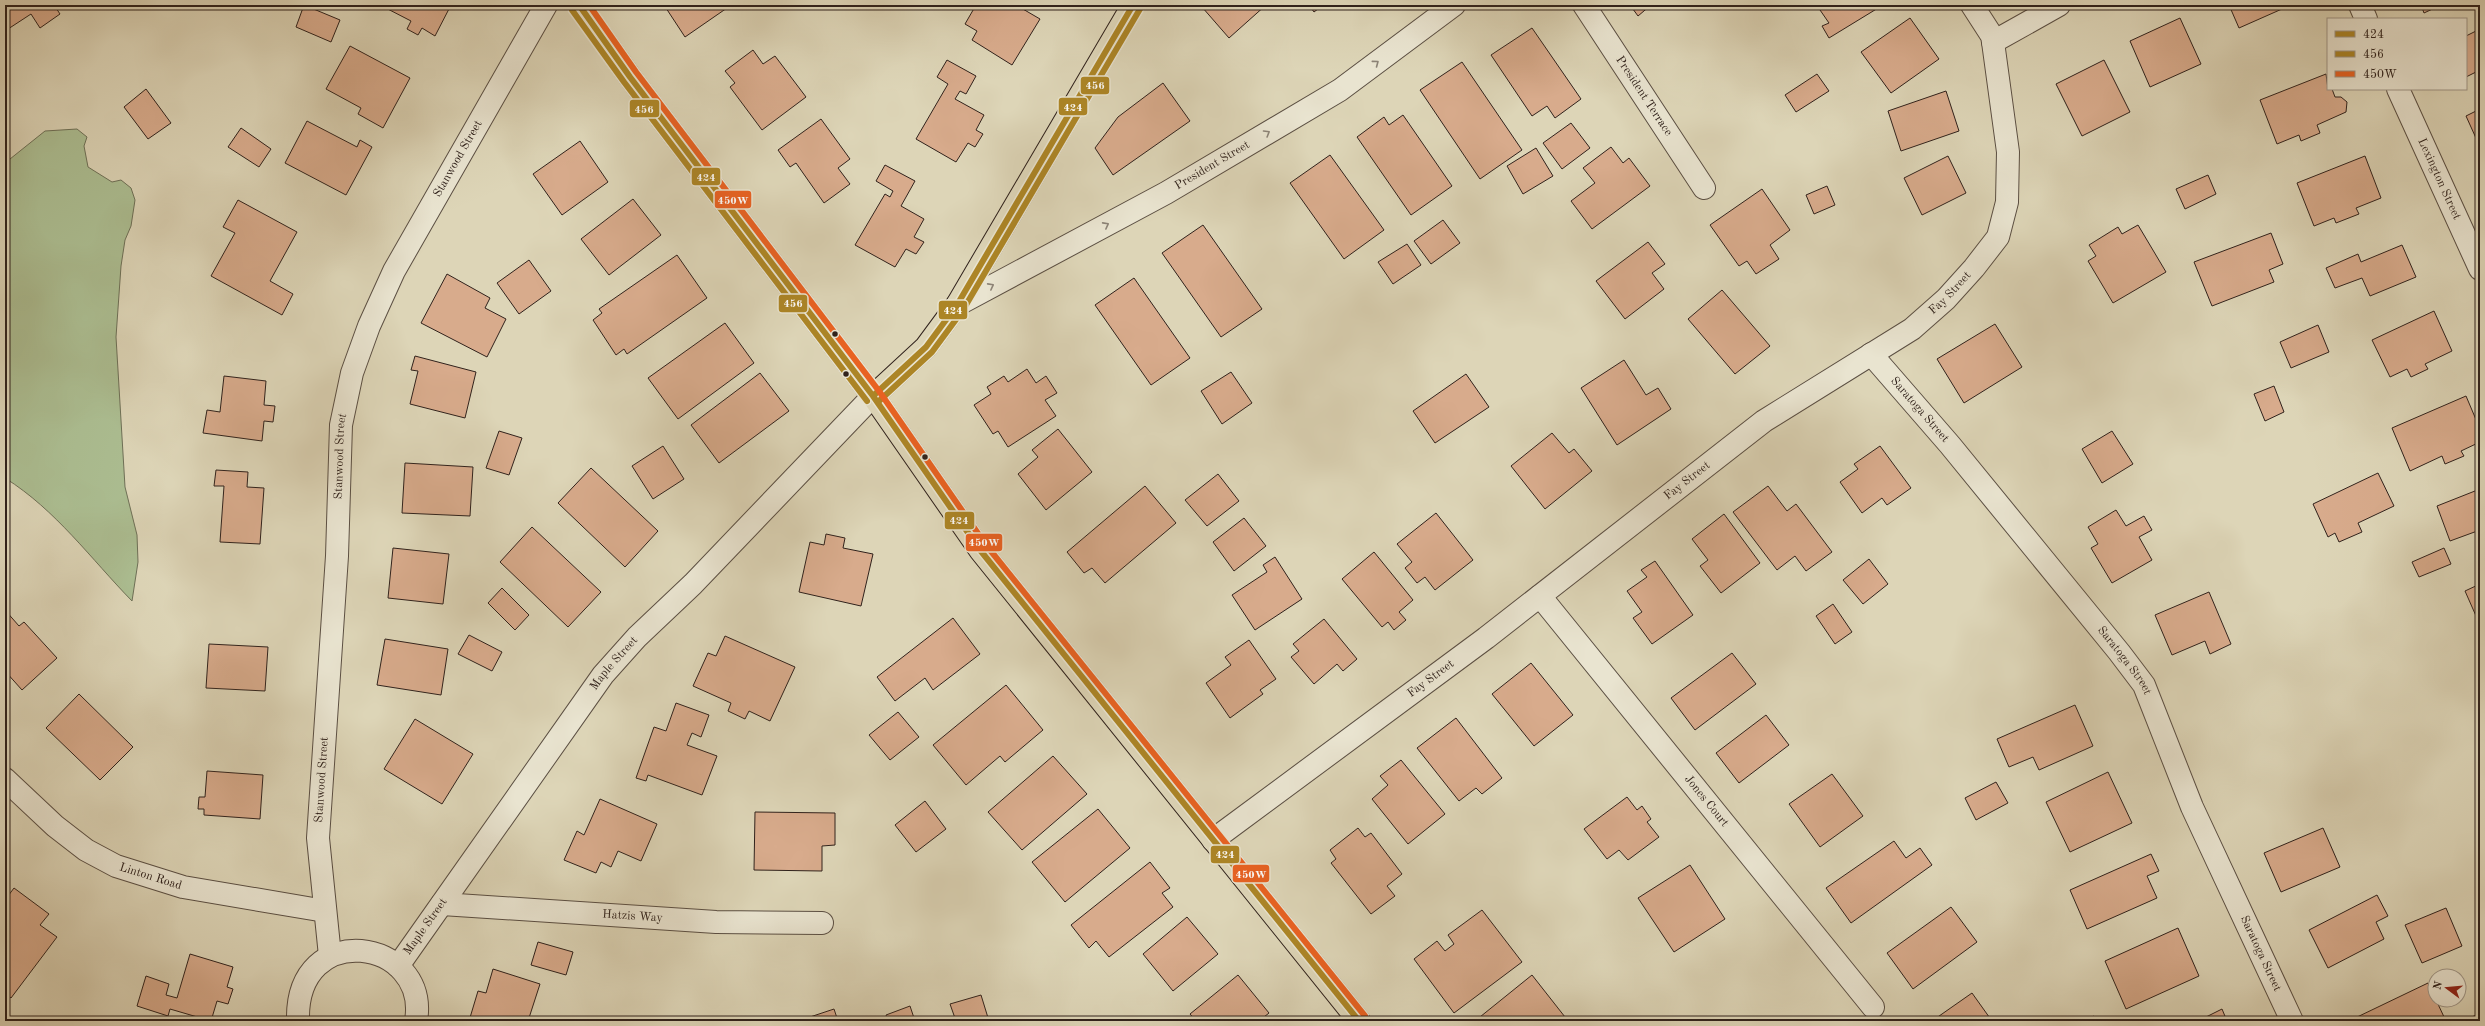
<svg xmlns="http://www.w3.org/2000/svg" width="2485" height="1026" viewBox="0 0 2485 1026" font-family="'Old Standard TT',serif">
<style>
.green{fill:#acbe92;stroke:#6e7057}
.building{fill:#d8ab8c;stroke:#30221c}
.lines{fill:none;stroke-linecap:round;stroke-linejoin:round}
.minor-casing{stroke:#5b4f43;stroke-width:24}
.major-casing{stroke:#30221c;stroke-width:24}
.minor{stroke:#e9e4d0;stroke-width:22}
.major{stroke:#ddd5b7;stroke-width:22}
.bus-1-casing{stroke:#e9e4d0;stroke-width:9}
.bus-2-casing{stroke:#e9e4d0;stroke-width:9}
.bus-3-casing{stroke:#e9e4d0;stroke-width:9}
.bus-1{stroke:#ac8526;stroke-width:6}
.bus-2{stroke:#ac8526;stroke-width:6}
.bus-3{stroke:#e86222;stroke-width:6}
.oneway{stroke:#8c8376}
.bus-dot{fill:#30221c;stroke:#e9e4d0;stroke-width:1.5}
.labels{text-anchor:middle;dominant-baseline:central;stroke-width:3;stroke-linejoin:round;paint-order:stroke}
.street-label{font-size:12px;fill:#30221c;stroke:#e9e4d0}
.line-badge{stroke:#e9e4d0;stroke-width:1.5}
.badge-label{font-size:11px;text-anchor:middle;font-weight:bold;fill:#fff}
</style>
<rect width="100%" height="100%" fill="#ddd5b7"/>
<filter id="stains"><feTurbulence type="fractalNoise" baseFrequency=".005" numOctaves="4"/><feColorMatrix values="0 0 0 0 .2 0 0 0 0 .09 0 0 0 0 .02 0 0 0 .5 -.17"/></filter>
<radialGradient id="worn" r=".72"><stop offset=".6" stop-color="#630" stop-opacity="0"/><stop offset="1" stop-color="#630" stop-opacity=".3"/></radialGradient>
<path class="green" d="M77,129L87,137L84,146L88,167L112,182L121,180L131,188L135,200L131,226L125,240L121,266L116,337L125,487L137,535L138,562L132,601C91,559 56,510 5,478V163L45,131Z"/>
<path class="building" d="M5,5H54L60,14L40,28L31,14L5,31Z
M304,5L340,20L331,42L296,27Z
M380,5H451L435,36L422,28L418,35L407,29L411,21Z
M664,5H725L727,8L685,37Z
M976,5H1016L1040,19L1012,65L972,40L977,31L965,24Z
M1205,5H1266L1229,38L1202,7Z
M1309,5H1323L1314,12Z
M1630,5H1651L1638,16Z
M1828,5H1883L1829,38L1822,26L1829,23L1820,10Z
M2229,5H2291L2239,28Z
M2421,5H2441L2424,13Z
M1910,18L1939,59L1891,93L1861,52Z
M2180,18L2201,64L2150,87L2130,41Z
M1532,28L1581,99L1555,118L1547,106L1532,116L1491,55Z
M2480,29V70L2466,77V36Z
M350,46L410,78L383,128L358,114L361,108L326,89Z
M753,50L763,64L775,56L806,97L762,130L730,87L735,83L725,71Z
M947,60L976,76L966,94L960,91L955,99L984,115L976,130L983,134L975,147L968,143L956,162L916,139L948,84L937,77Z
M2104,60L2130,112L2082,136L2056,84Z
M1462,62L1522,150L1480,179L1420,90Z
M1817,74L1829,91L1796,112L1785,95Z
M2326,74L2328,89H2332L2335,97H2341L2347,102L2346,112L2317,125L2320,133L2301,141L2299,135L2277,144L2260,100Z
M1163,83L1190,121L1113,175L1095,148L1118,117Z
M146,89L171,123L148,139L124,107Z
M1946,91L1959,131L1901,151L1888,111Z
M2480,109V147L2466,116Z
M1403,115L1452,186L1411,215L1357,137L1384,117L1389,125Z
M821,119L850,159L838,168L850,184L824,203L796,163L790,167L778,150Z
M307,121L357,147L360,140L372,147L346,195L285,163Z
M1571,123L1590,148L1562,169L1543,143Z
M241,128L271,149L259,167L228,147Z
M580,141L608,182L562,215L533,174Z
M1611,147L1623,163L1629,158L1650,186L1592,229L1571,201L1595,183L1583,168Z
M1536,148L1553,176L1523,194L1507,166Z
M1330,155L1384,230L1344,259L1290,183Z
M1948,156L1966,193L1922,215L1904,178Z
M2365,156L2381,198L2356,208L2359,214L2336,223L2334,218L2314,226L2297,183Z
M885,165L915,181L901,206L924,219L914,237L924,242L916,254L906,249L895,267L855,245L885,194L890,197L893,191L876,181Z
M2208,175L2216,194L2185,209L2176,189Z
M1827,186L1835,205L1814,214L1806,195Z
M1762,189L1790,230L1770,245L1779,259L1756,274L1747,261L1739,266L1710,225Z
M633,199L661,235L609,275L581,239Z
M238,200L297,232L270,281L293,294L282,315L211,276L235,233L223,227Z
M1443,220L1460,243L1431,264L1414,241Z
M1203,225L1262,309L1221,337L1162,253Z
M2138,225L2166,272L2113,303L2088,261L2096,256L2089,245L2118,227L2122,234Z
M2271,233L2283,264L2269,270L2274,282L2212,306L2194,262Z
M1648,242L1665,264L1652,273L1664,289L1625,319L1596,281Z
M1407,244L1421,265L1393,284L1378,262Z
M2402,245L2416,277L2370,296L2362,278L2335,288L2326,268L2358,254L2361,262Z
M677,255L707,298L627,354L624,349L616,355L593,320L602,313L599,309Z
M529,260L551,291L519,314L497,283Z
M447,274L490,298L485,308L506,319L487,357L421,323Z
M1134,278L1190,358L1151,385L1095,305Z
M1722,290L1770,346L1735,374L1688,319Z
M2434,311L2452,351L2425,364L2428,369L2411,377L2407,369L2390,377L2372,340Z
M725,323L754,363L678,419L648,378Z
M1995,324L2022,367L1964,403L1937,359Z
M2318,325L2329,352L2291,368L2280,342Z
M415,356L476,372L465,418L410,404L418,371L411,370Z
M1624,360L1646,395L1658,388L1671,409L1617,445L1581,388Z
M1027,369L1036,383L1046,376L1057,393L1045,400L1056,416L1008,447L998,431L993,434L974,405L991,394L987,387L1004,376L1008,382Z
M1231,372L1252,403L1222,424L1201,391Z
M760,373L789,411L719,463L691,425Z
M1466,374L1489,407L1435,443L1413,411Z
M224,376L266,381L264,405L275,406L273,422L264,421L262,441L203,433L207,410L220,412Z
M2274,386L2284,412L2265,421L2254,394Z
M2466,396L2480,429V442L2461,451L2464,456L2445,464L2442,456L2410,471L2392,428Z
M1058,429L1092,472L1046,510L1018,474L1038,457L1032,450Z
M499,431L522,438L509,475L486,468Z
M2112,431L2133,464L2102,483L2082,449Z
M1552,433L1569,453L1574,449L1592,471L1545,509L1511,466Z
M663,446L684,479L653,499L632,466Z
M1880,446L1911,488L1887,505L1882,498L1862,513L1840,482L1858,469L1854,464Z
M405,463L473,467L470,516L402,513Z
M591,468L658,531L625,567L558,503Z
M216,470L248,472L247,487L264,488L260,544L220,542L224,486H214Z
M2378,473L2394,506L2358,523L2362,532L2339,542L2335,533L2328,537L2313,504Z
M1218,474L1239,501L1207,526L1185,500Z
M1145,486L1176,523L1105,583L1092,568L1084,573L1067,552Z
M1768,486L1787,511L1796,504L1832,552L1806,571L1795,556L1777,570L1733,512Z
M2480,489V530L2450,541L2437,506Z
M2116,510L2126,526L2144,516L2152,530L2139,537L2152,560L2112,583L2091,548L2098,544L2088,527Z
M1436,513L1473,560L1435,590L1425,577L1417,583L1405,568L1412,562L1397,544Z
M1724,514L1760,563L1721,593L1700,566L1708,560L1692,539Z
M1244,518L1266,546L1234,571L1213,542Z
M532,527L601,592L568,627L500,562Z
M826,534L845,538L843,548L873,554L861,606L799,592L810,542L824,545Z
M393,548L449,554L443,604L388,598Z
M2444,548L2451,564L2419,577L2412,562Z
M1374,552L1413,600L1399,612L1406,620L1394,630L1388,622L1382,627L1342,579Z
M1275,557L1302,599L1255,630L1232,595L1267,572L1263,565Z
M1869,559L1888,584L1863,604L1843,580Z
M1655,561L1693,615L1652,644L1633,618L1642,612L1627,591L1647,577L1641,570Z
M2480,584V625L2465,591Z
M502,588L529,615L515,630L488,603Z
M2209,592L2231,644L2210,654L2205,641L2172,655L2155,615Z
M1833,604L1852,632L1835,644L1816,616Z
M5,610L19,626L24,622L57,658L22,690L5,671Z
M953,618L980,654L933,690L925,678L895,701L877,677Z
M1324,619L1357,659L1343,671L1337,664L1314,684L1291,657L1299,651L1293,644Z
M469,635L502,652L492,671L458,654Z
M725,636L795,667L770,721L749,711L745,719L728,711L731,703L693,686L708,653L716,656Z
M385,639L448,649L441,695L377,685Z
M1249,640L1276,679L1260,690L1263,694L1230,718L1206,683L1231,665L1225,657Z
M209,644L268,647L265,691L206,688Z
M1732,653L1756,684L1695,730L1671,698Z
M1531,663L1573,715L1534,746L1492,694Z
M1006,685L1043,730L1005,762L1000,756L966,785L933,745Z
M79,694L133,747L100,780L46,728Z
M676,703L709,715L701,737L692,733L687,745L717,756L702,795L648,775L646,781L636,778L654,727L666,731Z
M2075,705L2093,746L2039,770L2033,757L2009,767L1997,739Z
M898,712L919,737L890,760L869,735Z
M1766,715L1789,745L1739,783L1716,753Z
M1456,718L1502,778L1482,794L1476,788L1459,801L1417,748Z
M415,719L473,754L442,804L384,769Z
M1053,756L1087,794L1022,850L988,812Z
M1401,760L1445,814L1408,844L1372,799L1388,785L1380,776Z
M207,771L263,775L260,819L204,815V809H198L199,797H205Z
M2108,772L2132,823L2070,852L2046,802Z
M1832,774L1863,816L1820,847L1789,804Z
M1996,782L2008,803L1976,820L1965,798Z
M1627,797L1637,810L1642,806L1651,819L1647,822L1659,837L1628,860L1619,850L1607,859L1584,829Z
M600,799L657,824L641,861L618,851L611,867L601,862L596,873L564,860L577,831L584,835Z
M925,801L946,829L916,852L895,825Z
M1098,809L1130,848L1065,902L1032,862Z
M755,812L835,813V845L822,846V871L754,870Z
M1358,828L1365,837L1371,833L1402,874L1387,886L1395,896L1371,914L1331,863L1336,859L1330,850Z
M2323,828L2340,867L2281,892L2264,853Z
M1894,841L1906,858L1920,848L1932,865L1851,923L1826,888Z
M2151,854L2159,871L2147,876L2157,898L2087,929L2070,890Z
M1150,862L1170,888L1162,893L1173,907L1109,957L1096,941L1089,948L1071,925Z
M1690,865L1725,919L1674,952L1638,898Z
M14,888L49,914L40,925L57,937L11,998L5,993V928L8,924L5,921V900Z
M2377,895L2388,916L2376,922L2384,939L2328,968L2309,930Z
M1951,907L1977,942L1913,989L1887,953Z
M2446,908L2462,946L2422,963L2405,925Z
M1482,910L1522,962L1454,1013L1414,959L1437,941L1445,951L1454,944L1448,935Z
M1187,917L1218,954L1173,991L1143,954Z
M2178,928L2199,976L2126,1009L2105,961Z
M538,942L573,952L566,975L531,965Z
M190,954L233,967L227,987L233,989L228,1004L217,1001L211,1021L170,1009L168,1016L137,1006L146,976L169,984L166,995L177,998Z
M493,969L540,984L528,1021H469L478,991L486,993Z
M1238,975L1269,1013L1259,1021H1196L1190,1014Z
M1532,975L1565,1017L1560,1021H1475Z
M2428,983L2445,1019L2441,1021H2354L2353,1019Z
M1972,993L1992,1021H1932Z
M981,995L989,1021H956L950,1004Z
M910,1006L915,1021H888L886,1015Z
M834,1009L838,1021H798Z
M2222,1009L2227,1021H2198Z
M2480,1013V1021H2468V1019Z
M2094,1016L2097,1021H2085Z"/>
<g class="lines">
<g class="minor-casing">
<g id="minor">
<path id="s1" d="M1584,5L1704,188"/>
<path d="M1972,5L1992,36L1993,42L2059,5"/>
<path d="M2360,5L2366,19"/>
<path id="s2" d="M2398,89L2480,269"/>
<path id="s3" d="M957,305L1166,193L1340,90L1454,5"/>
<path id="s4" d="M1871,354L1950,445L2119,652L2144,685L2192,807L2292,1021"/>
<path id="s5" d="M1540,596L1873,1007"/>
<path id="s6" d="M5,779L55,826L86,850L116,866L183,887L325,911"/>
<path id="s7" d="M1213,840L1486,638L1764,421L1912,329L1946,299L1974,268L1998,237L2007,202L2008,152L1993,42"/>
<path id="s8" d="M442,904L716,922L822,923"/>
<path id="s9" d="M330,956L318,838L337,556L341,425L352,373L369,326L394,271L546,5"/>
<path id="s10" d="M398,966L603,675L637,637L693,584L873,396"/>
<path d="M298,1021C295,917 430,938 416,1021"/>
</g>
</g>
<g class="major-casing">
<path id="major" d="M579,5L630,77L873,396L980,550L1359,1021
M873,396L926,347L957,305L1133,5"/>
</g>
<use href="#minor" class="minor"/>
<use href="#major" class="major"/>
<g class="bus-1-casing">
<path id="bus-1" d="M579,5L630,77L873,396L980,550L1359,1021
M873,396L926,347L957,305L1133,5"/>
</g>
<g class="bus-2-casing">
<path id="bus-2" d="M572,10L624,82L867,401
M878,402L932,352L963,310L1140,9"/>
</g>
<g class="bus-3-casing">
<path id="bus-3" d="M589,5L636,72L879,391L986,545L1365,1016"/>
</g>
<use href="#bus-1" class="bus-1"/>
<use href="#bus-2" class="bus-2"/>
<use href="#bus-3" class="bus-3"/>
</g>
<defs><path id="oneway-chevron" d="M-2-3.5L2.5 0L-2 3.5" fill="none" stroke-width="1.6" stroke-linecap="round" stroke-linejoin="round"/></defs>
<g class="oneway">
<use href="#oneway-chevron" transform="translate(1376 63) rotate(-37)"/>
<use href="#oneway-chevron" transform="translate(1267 133) rotate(-31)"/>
<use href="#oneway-chevron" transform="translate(1106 225) rotate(-28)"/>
<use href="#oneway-chevron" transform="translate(991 286) rotate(-28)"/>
</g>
<g class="bus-dot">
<circle cx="835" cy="334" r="3.5"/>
<circle cx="846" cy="374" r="3.5"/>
<circle cx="925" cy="457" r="3.5"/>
</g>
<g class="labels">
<g class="street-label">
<text stroke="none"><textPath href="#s1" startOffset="109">President Terrace</textPath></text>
<text stroke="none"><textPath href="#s9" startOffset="825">Stanwood Street</textPath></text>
<text stroke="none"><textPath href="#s3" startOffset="291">President Street</textPath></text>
<text stroke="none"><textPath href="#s2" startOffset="99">Lexington Street</textPath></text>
<text stroke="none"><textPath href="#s7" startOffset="919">Fay Street</textPath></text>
<text stroke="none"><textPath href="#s4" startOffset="74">Saratoga Street</textPath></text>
<text stroke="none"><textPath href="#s9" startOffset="501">Stanwood Street</textPath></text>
<text stroke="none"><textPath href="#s7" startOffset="595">Fay Street</textPath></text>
<text stroke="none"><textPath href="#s4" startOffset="398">Saratoga Street</textPath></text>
<text stroke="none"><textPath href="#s10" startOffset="372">Maple Street</textPath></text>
<text stroke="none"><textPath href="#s7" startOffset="271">Fay Street</textPath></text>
<text stroke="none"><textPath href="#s9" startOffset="177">Stanwood Street</textPath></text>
<text stroke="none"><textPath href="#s5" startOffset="264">Jones Court</textPath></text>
<text stroke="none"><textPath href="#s6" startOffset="178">Linton Road</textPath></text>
<text stroke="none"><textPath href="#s8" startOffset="191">Hatzis Way</textPath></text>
<text stroke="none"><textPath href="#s10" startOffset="48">Maple Street</textPath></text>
<text stroke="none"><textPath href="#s4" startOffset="722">Saratoga Street</textPath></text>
</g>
</g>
<g class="line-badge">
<rect x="1080" y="76" width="30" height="19" rx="4" fill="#ac8526"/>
<rect x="1058" y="97" width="30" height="19" rx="4" fill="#ac8526"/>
<rect x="629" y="99" width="31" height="19" rx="4" fill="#ac8526"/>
<rect x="691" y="167" width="30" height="19" rx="4" fill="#ac8526"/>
<rect x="714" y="190" width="38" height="19" rx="4" fill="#e86222"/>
<rect x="778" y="294" width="30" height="19" rx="4" fill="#ac8526"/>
<rect x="938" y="300" width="30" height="20" rx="4" fill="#ac8526"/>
<rect x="944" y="511" width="31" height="19" rx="4" fill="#ac8526"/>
<rect x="965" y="533" width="38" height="19" rx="4" fill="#e86222"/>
<rect x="1210" y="845" width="30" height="19" rx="4" fill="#ac8526"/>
<rect x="1232" y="864" width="38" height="19" rx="4" fill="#e86222"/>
</g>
<g class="badge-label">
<text x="1095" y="89">456</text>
<text x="1073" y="111">424</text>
<text x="644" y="113">456</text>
<text x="706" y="181">424</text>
<text x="733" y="204">450W</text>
<text x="793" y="307">456</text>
<text x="953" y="314">424</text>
<text x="959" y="524">424</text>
<text x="984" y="546">450W</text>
<text x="1225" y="858">424</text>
<text x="1251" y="878">450W</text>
</g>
<rect width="2485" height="1026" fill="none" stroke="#ddd5b7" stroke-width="20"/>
<rect x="6" y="6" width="2473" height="1014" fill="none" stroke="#30221c" stroke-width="2"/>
<rect x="10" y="10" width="2465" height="1006" fill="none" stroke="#30221c"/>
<rect x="2327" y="18" width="140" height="72" fill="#e9e4d0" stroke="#9f9688"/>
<rect x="2335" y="31" width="20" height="6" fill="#ac8526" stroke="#9f9688"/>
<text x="2363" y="38" font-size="12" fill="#30221c">424</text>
<rect x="2335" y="51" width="20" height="6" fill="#ac8526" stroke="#9f9688"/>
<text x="2363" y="58" font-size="12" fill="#30221c">456</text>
<rect x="2335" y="71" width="20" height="6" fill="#e86222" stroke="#9f9688"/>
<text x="2363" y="78" font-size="12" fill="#30221c">450W</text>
<g transform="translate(2447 988) rotate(286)"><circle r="19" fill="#e9e4d0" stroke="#9f9688"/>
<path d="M0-3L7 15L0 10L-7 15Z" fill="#8f2418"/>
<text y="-6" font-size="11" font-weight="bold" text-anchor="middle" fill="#30221c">N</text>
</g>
<rect width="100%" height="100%" filter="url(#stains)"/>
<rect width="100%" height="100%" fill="url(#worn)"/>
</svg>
